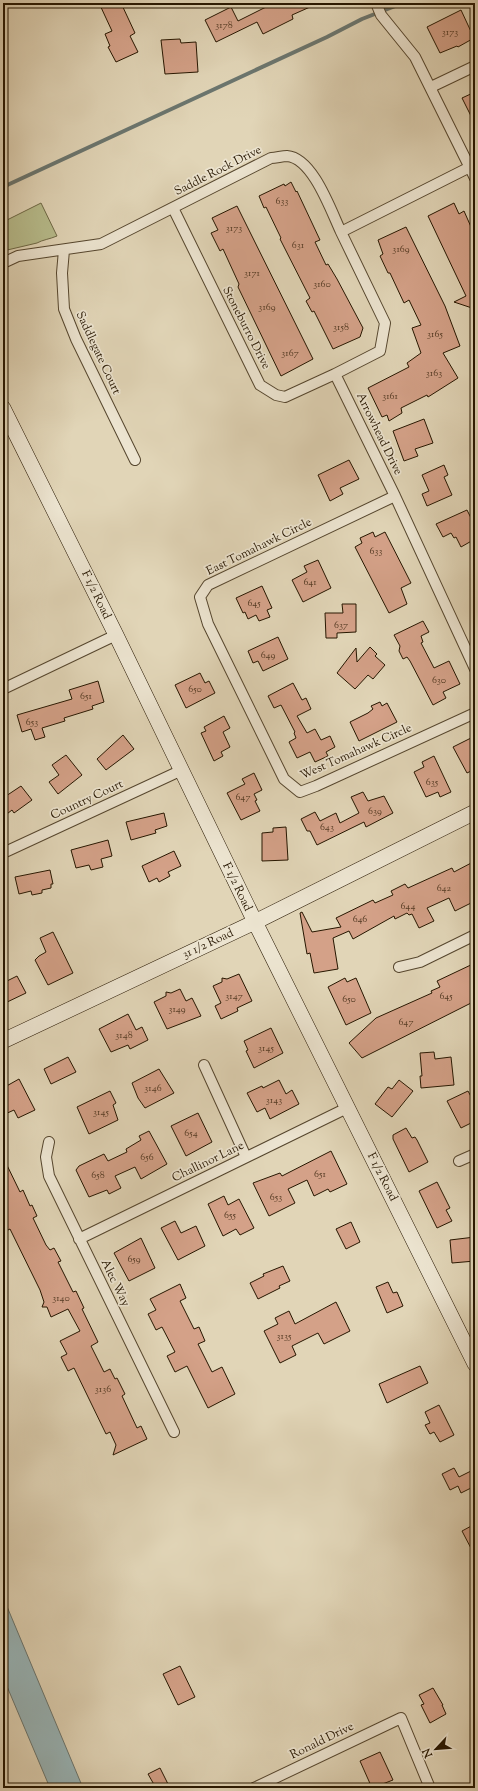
<svg xmlns="http://www.w3.org/2000/svg" width="478" height="1791" viewBox="0 0 478 1791" font-family="'Sorts Mill Goudy',serif">
<style>
.green{fill:#b7bc8c;stroke:#6e6946}
.water{fill:#99b6b9;stroke:#6b766f}
.lines{fill:none;stroke-linecap:round;stroke-linejoin:round}
.stream{stroke:#6b766f;stroke-width:4}
.building{fill:#d4a188;stroke:#261600}
.street-casing{stroke:#55462e;stroke-width:12}
.secondary-casing{stroke:#261600;stroke-width:16}
.street{stroke:#ece4d0;stroke-width:10}
.secondary{stroke:#ece4d0;stroke-width:15}
.labels{text-anchor:middle;dominant-baseline:central;stroke-width:3.5;stroke-linejoin:round;paint-order:stroke}
.number-label{font-size:10px;fill:#523922}
.street-label{font-size:12px;fill:#261600;stroke:#ece4d0}
</style>
<rect width="100%" height="100%" fill="#e1d5b7"/>
<filter id="stains"><feTurbulence type="fractalNoise" baseFrequency=".005" numOctaves="4"/><feColorMatrix values="0 0 0 0 .2 0 0 0 0 .09 0 0 0 0 .02 0 0 0 .5 -.17"/></filter>
<radialGradient id="worn" r=".72"><stop offset=".6" stop-color="#630" stop-opacity="0"/><stop offset="1" stop-color="#630" stop-opacity=".3"/></radialGradient>
<path class="green" d="M41,203L57,236C50,239 42,240 37,243L3,251V222Z"/>
<path class="water" d="M3,1597L83,1788H50L3,1677Z"/>
<g class="lines">
<path class="stream" d="M3,187L327,37L362,19L403,3"/>
</g>
<path class="building" d="M99,3H121L135,33L130,36L138,52L116,62L108,47L110,46L105,34L112,31Z
M265,3H319L292,15L293,19L263,34L257,22L216,42L205,20L231,7L238,21L266,7Z
M461,10L474,38L458,47L457,46L440,53L427,27Z
M180,39L181,43L196,42L198,72L165,74L161,40Z
M475,92V124L462,98Z
M291,182L296,192L297,191L320,240L315,242L326,265L328,264L337,279L363,328L360,337L333,349L314,311L312,312L306,301L310,298L280,239L281,238L266,207L264,208L259,196L284,184L285,186Z
M454,203L459,214L464,211L475,236V315L472,308L454,302L466,296L428,216Z
M237,206L313,359L281,376L238,287L239,284L223,249L220,251L211,233L218,230L212,218Z
M406,227L445,306L460,346L443,353L458,378L428,397L427,395L401,408L402,413L389,421L387,415L382,417L368,388L409,367L407,363L421,353L412,328L421,325L409,300L404,303L390,273H388L380,256L383,254L378,240Z
M424,419L433,443L415,449L418,456L404,461L393,431Z
M349,460L359,479L340,488L343,494L330,501L318,475Z
M444,465L448,475L444,477L452,495L427,506L422,494L429,491L422,475Z
M467,510L475,526V539L461,547L456,537L454,538L451,533L443,537L436,524Z
M373,532L375,537L385,532L411,583L401,588L407,604L389,613L355,547L362,543L360,538Z
M318,560L331,588L303,602L292,580L307,572L304,566Z
M262,586L272,608L267,610L270,617L259,621L256,615L248,619L245,612L243,613L236,598Z
M342,604H356V632L337,633V638H326L325,613H343Z
M423,621L429,632L421,636L423,642L421,643L434,668L449,661L460,684L443,692L446,698L433,705L410,661L407,657L403,659L399,651L400,646L394,635Z
M278,637L288,659L263,671L258,661L253,663L248,651Z
M370,647L377,654L375,656L385,665L373,679L368,675L355,689L337,673L356,648L357,662Z
M200,673L205,683L209,681L215,693L186,708L175,685Z
M98,681L104,702L92,706L93,709L64,718L65,721L42,728L45,737L35,740L31,729L22,732L17,715L72,699L69,690Z
M293,683L302,700L306,698L311,709L297,716L307,733L315,729L321,740L330,736L335,747L326,752L328,756L315,762L310,752L297,758L289,742L296,738L294,733L295,732L281,705L274,708L268,696Z
M380,702L382,706L387,703L397,722L359,741L350,722L368,713L373,709L371,706Z
M224,716L230,728L223,732L230,747L221,752L223,756L214,761L201,733L206,731L204,727Z
M123,735L134,749L106,770L97,759Z
M475,736V769L467,773L453,747Z
M66,755L82,775L58,794L49,782L59,775L52,765Z
M434,756L451,792L440,797L438,792L426,797L414,772L424,767L422,762Z
M254,773L262,790L254,794L257,800L255,801L260,811L241,820L227,793L245,784L242,779Z
M21,786L32,800L14,813L12,810L3,817V798Z
M363,792L368,801L384,796L393,813L366,827L364,822L317,845L310,831H307L301,819L315,812L320,821L336,813L340,823L359,813L351,797Z
M164,813L167,826L155,830L156,833L131,840L126,822Z
M286,827L288,860L262,861V833L273,832V828Z
M108,840L112,856L101,859L103,867L91,870L89,865L76,868L71,850Z
M174,851L181,866L168,872L170,876L159,882L157,878L149,882L142,866Z
M475,861V901L455,911L449,898L427,908L434,921L419,928L412,914L409,915L407,913L395,919L394,916L353,939L349,931L333,938L338,969L314,973L310,953L307,954L300,913L302,912L312,932L341,927L336,918L373,900L375,903L393,895L391,891L405,884L408,888L452,868L454,872Z
M50,870L53,884H51V888L42,890V893L32,895L31,891L19,894L15,877Z
M53,932L73,973L48,985L35,960L39,956L46,952L40,938Z
M475,963V1001L362,1058L349,1043L376,1018L432,993L431,991L440,987L437,981Z
M239,974L252,1001L237,1008L238,1011L221,1019L215,1006L221,1003L213,986L222,982V978L227,979Z
M17,976L26,993L3,1004V983Z
M345,978L347,982L356,978L371,1013L346,1025L328,987Z
M180,989L186,1001L192,998L201,1016L167,1029L154,1002L166,996V992L171,993Z
M128,1014L136,1030L142,1027L148,1040L130,1049L128,1045L111,1052L99,1029Z
M271,1028L283,1053L254,1068L246,1051L248,1050L244,1041Z
M434,1052L435,1059L451,1057L454,1085L421,1088L420,1076H422L420,1053Z
M68,1057L76,1072L51,1084L44,1069Z
M159,1069L174,1093L145,1108L138,1098L132,1083Z
M19,1079L35,1110L18,1118L14,1110L3,1115V1088Z
M279,1080L286,1094L292,1090L299,1104L270,1119L265,1108L257,1112L247,1093L262,1086L263,1088Z
M399,1080L413,1091L392,1117L375,1104L388,1087L392,1089Z
M110,1091L116,1103L113,1105L118,1120L89,1134L77,1107Z
M468,1091L475,1104V1121L461,1128L447,1101Z
M198,1113L212,1142L186,1156L171,1126Z
M406,1128L412,1138L415,1137L417,1140L428,1162L409,1172L393,1139V1135Z
M149,1131L167,1164L141,1179L135,1167L115,1176L121,1188L109,1194L107,1190L89,1197L76,1170L79,1166L104,1154L108,1161L127,1152L126,1149L141,1140L139,1136Z
M331,1151L347,1184L330,1192L328,1189L314,1196L307,1180L288,1189L295,1203L269,1216L253,1183L280,1173L282,1176Z
M3,1157L20,1192L23,1190L30,1206L32,1205L37,1216L33,1218L46,1245L50,1250L54,1248L61,1261L58,1262L73,1292L76,1291L84,1308L82,1309L98,1342L91,1346L104,1372L110,1369L115,1379L117,1378L125,1394L122,1396L137,1428L141,1426L147,1439L113,1455L116,1445L110,1432L106,1434L74,1368L68,1371L61,1357L67,1354L60,1341L80,1331L68,1309L51,1317L47,1307H42L44,1302L40,1290L10,1229L8,1230L3,1220Z
M437,1182L450,1208L446,1210L452,1221L437,1228L419,1191Z
M224,1196L228,1205L239,1199L254,1228L240,1235L236,1229L223,1236L208,1204Z
M175,1221L181,1233L196,1226L205,1246L178,1260L161,1228Z
M351,1222L360,1242L346,1249L336,1229Z
M475,1237V1261L452,1263L450,1240Z
M141,1238L155,1268L129,1281L114,1253Z
M283,1266L290,1281L279,1286L280,1288L258,1299L250,1283L264,1276L263,1274Z
M388,1282L393,1293L397,1292L403,1306L387,1313L376,1287Z
M180,1284L186,1298L180,1301L194,1329L199,1327L205,1341L198,1344L212,1372L222,1367L235,1394L208,1408L187,1366L175,1372L167,1356L175,1352L162,1327L156,1330L148,1314L156,1310L150,1299Z
M336,1302L350,1331L324,1344L318,1333L292,1346L296,1355L280,1363L264,1331L278,1324L275,1318L289,1311L295,1324Z
M420,1366L428,1383L387,1403L379,1384Z
M439,1405L454,1435L440,1442L434,1432L430,1434L425,1425L430,1423L425,1412Z
M454,1468L459,1477L475,1469V1486L461,1493L458,1486L450,1490L442,1474Z
M475,1524V1556L462,1531Z
M180,1666L195,1697L178,1705L163,1674Z
M433,1688L443,1705H442L446,1714L430,1723L421,1705L424,1704L419,1695Z
M380,1752L393,1780L372,1788L360,1761Z
M160,1768L170,1788H156L148,1774Z"/>
<g class="lines">
<g class="street-casing">
<path id="street" d="M376,3L381,15L415,57L475,178
M431,87L475,66
M173,208L260,385L276,395L285,397L335,374
M341,232L385,323L380,351L335,374L395,496L475,669
M64,250L62,273L64,309L76,339L135,460
M3,263L18,256L101,244L271,158C276,158 282,156 287,156C313,158 331,211 341,232L470,167
M395,496L208,585L200,597L208,624L284,779L300,792L316,786L475,713
M3,689L116,635
M3,853L182,770
M399,967L420,962L475,935
M204,1065L246,1157
M49,1142L46,1157L49,1176L174,1432
M459,1161L475,1154
M79,1239L347,1108
M254,1788L401,1718L430,1788"/>
</g>
<g class="secondary-casing">
<path id="secondary" d="M3,408L116,635L255,922L475,1364
M3,1041L255,922L475,812"/>
</g>
<use href="#street" class="street"/>
<use href="#secondary" class="secondary"/>
</g>
<g class="labels">
<g class="number-label">
<text x="224" y="25">3178</text>
<text x="450" y="32">3173</text>
<text x="282" y="201">633</text>
<text x="234" y="228">3173</text>
<text x="298" y="245">631</text>
<text x="401" y="249">3169</text>
<text x="252" y="273">3171</text>
<text x="322" y="284">3160</text>
<text x="267" y="307">3169</text>
<text x="341" y="327">3158</text>
<text x="435" y="334">3165</text>
<text x="290" y="353">3167</text>
<text x="434" y="373">3163</text>
<text x="390" y="396">3161</text>
<text x="376" y="551">633</text>
<text x="310" y="582">641</text>
<text x="254" y="603">645</text>
<text x="341" y="625">637</text>
<text x="268" y="655">649</text>
<text x="439" y="680">630</text>
<text x="195" y="689">650</text>
<text x="86" y="696">651</text>
<text x="32" y="722">653</text>
<text x="432" y="782">635</text>
<text x="243" y="797">647</text>
<text x="375" y="811">639</text>
<text x="327" y="827">643</text>
<text x="444" y="888">642</text>
<text x="408" y="906">644</text>
<text x="360" y="919">646</text>
<text x="234" y="996">3147</text>
<text x="446" y="996">645</text>
<text x="349" y="999">650</text>
<text x="177" y="1009">3149</text>
<text x="406" y="1022">647</text>
<text x="124" y="1035">3148</text>
<text x="266" y="1048">3145</text>
<text x="153" y="1088">3146</text>
<text x="274" y="1100">3143</text>
<text x="101" y="1112">3145</text>
<text x="191" y="1133">654</text>
<text x="147" y="1157">656</text>
<text x="320" y="1174">651</text>
<text x="98" y="1175">658</text>
<text x="276" y="1197">653</text>
<text x="230" y="1215">655</text>
<text x="134" y="1259">659</text>
<text x="61" y="1298">3140</text>
<text x="284" y="1336">3135</text>
<text x="103" y="1389">3136</text>
</g>
<g class="street-label">
<text transform="translate(218 171) rotate(-27)">Saddle Rock Drive</text>
<text transform="translate(246 328) rotate(63)">Stoneburro Drive</text>
<text transform="translate(98 353) rotate(65)">Saddlegate Court</text>
<text transform="translate(379 434) rotate(64)">Arrowhead Drive</text>
<text transform="translate(259 547) rotate(-26)">East Tomahawk Circle</text>
<text transform="translate(96 595) rotate(64)">F 1/2 Road</text>
<text transform="translate(356 752) rotate(-24)">West Tomahawk Circle</text>
<text transform="translate(87 800) rotate(-25)">Country Court</text>
<text transform="translate(237 887) rotate(64)">F 1/2 Road</text>
<text transform="translate(208 944) rotate(-25)">31 1/2 Road</text>
<text transform="translate(208 1162) rotate(-26)">Challinor Lane</text>
<text transform="translate(382 1177) rotate(63)">F 1/2 Road</text>
<text transform="translate(115 1283) rotate(64)">Alec Way</text>
<text transform="translate(322 1741) rotate(-26)">Ronald Drive</text>
</g>
</g>
<rect width="478" height="1791" fill="none" stroke="#e1d5b7" stroke-width="16"/>
<rect x="4" y="4" width="470" height="1783" fill="none" stroke="#261600" stroke-width="2"/>
<rect x="8" y="8" width="462" height="1775" fill="none" stroke="#261600"/>
<g transform="translate(436 1749) rotate(244)" stroke="#ece4d0" stroke-width="3" paint-order="stroke">
<path d="M0-3L7 15L0 10L-7 15Z" fill="#261600"/>
<text y="-6" font-size="11" font-weight="bold" text-anchor="middle" fill="#261600">N</text>
</g>
<rect width="100%" height="100%" filter="url(#stains)"/>
<rect width="100%" height="100%" fill="url(#worn)"/>
</svg>
